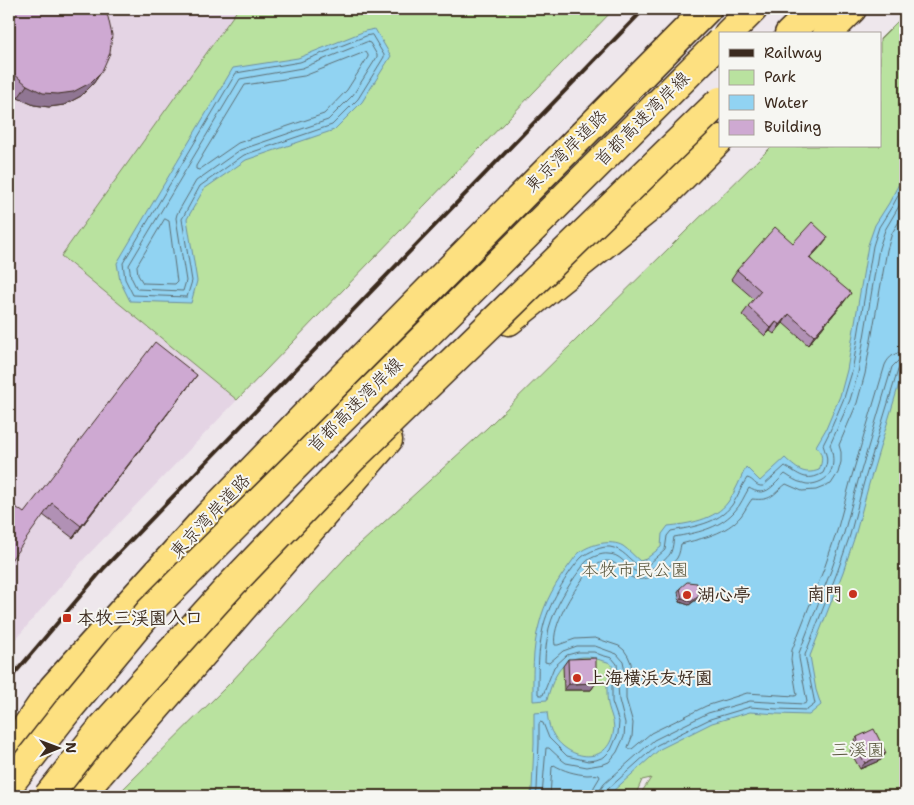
<svg xmlns="http://www.w3.org/2000/svg" width="914" height="805" viewBox="0 0 914 805" font-family="'Shantell Sans','Klee One',sans-serif">
<style>
.built{fill:#e4d4e4}
.green{fill:#b9e29f;stroke:#7a865e}
.water{fill:#91d3f2;stroke:#6f8f9d}
.lines{fill:none;stroke-linecap:round;stroke-linejoin:round}
.shore{stroke:#5d6e73;stroke-width:1}
.highway-casing{stroke:#3b2a1e;stroke-width:31}
.highway{stroke:#fde080;stroke-width:28}
.rail{stroke:#3b2a1e;stroke-width:4}
.highway-bridge-casing{stroke:#3b2a1e;stroke-width:31;stroke-linecap:butt}
.highway-bridge{stroke:#fde080;stroke-width:28}
.wall{fill:#b191b5;stroke:#3b2a1e}
.shaded-wall{fill:#907693;stroke:#3b2a1e}
.building{fill:#cea9d2;stroke:#3b2a1e}
.poi-dot{fill:#c8321e;stroke:#f6f6f2;stroke-width:2}
.labels{text-anchor:middle;dominant-baseline:central;stroke-width:4;stroke-linejoin:round;paint-order:stroke}
.street-label{font-size:18px;fill:#3b2a1e;stroke:#f6f6f2}
.park-label{font-size:18px;fill:#5a583e;stroke:#f6f6f2}
.poi-label{font-size:18px;font-weight:bold;fill:#3b2a1e;stroke:#f6f6f2;text-anchor:start}
</style>
<rect width="100%" height="100%" fill="#eee7ec"/>
<filter id="ink" filterUnits="userSpaceOnUse"><feTurbulence type="fractalNoise" baseFrequency=".02" numOctaves="2"/><feDisplacementMap in="SourceGraphic" scale="10" xChannelSelector="R" yChannelSelector="G"/><feConvolveMatrix kernelMatrix="1 2 1 2 8 2 1 2 1" color-interpolation-filters="sRGB"/></filter>
<g filter="url(#ink)">
<path class="built" d="M9,9H614L84,559L9,647Z"/>
<path class="green" d="M238,9H614L237,400L61,256Z
M905,14V796H639L651,778L642,780L635,796H116L232,681L348,555L487,428L772,146H880V39Z"/>
<path class="water" d="M375,29L391,56L362,102L334,130L246,160L204,189L187,219L197,281L191,303L130,301L120,281L117,263L233,68L298,58L365,31Z
M905,172V364L869,484L855,536L843,572L810,656L816,690L821,705L809,715L777,714L750,712L712,723L660,749L612,792L610,796H530L532,789L534,743V713L547,712C548,720 549,728 553,734C567,759 605,767 613,734C616,723 610,714 608,704C607,699 607,694 607,689C607,686 607,684 607,681C609,675 617,671 611,664C608,661 602,661 597,659C592,657 589,657 583,657C560,658 552,681 547,700L533,701C533,676 532,649 539,625C544,603 556,582 570,564C573,560 576,555 580,552C591,544 611,539 623,546C629,550 635,557 640,561L646,559L661,547L662,534L668,526C688,524 715,520 728,502C736,491 740,479 746,467L760,481L785,458C796,468 803,476 819,470C823,460 823,454 816,446L826,429L840,396L847,370L868,245L875,225L889,203Z"/>
<g class="lines">
<path class="shore" d="M372,35L384,55V57L358,99L332,125L244,155L200,186L182,219L192,281L187,297L133,295L125,279L123,263L236,73L300,62L366,36Z
M367,42L370,43L377,55V57L353,95L328,120L240,150L196,181L177,214L176,218L186,281L183,291L137,289L131,277L129,265L240,79L302,68Z
M366,52L368,55V57L347,90L324,114L238,143L199,170L196,169V166L245,85L304,76Z
M905,212L892,233L887,250L865,374L857,403L839,445L841,452V462L838,473L831,484L816,490L802,491L786,484C772,495 772,501 752,499C748,504 745,511 741,516C726,534 703,538 681,544C680,548 680,553 677,558C669,569 645,585 631,577C622,573 617,560 606,561C602,562 595,565 592,567C589,569 587,573 585,576C573,591 551,626 555,645H558L575,639L595,638L619,646L624,650L628,656L631,663L632,673L631,679L626,687V699L633,723L632,737L628,747L629,749H632L651,733L706,706L747,693L795,696L797,695L791,660L792,650L825,566L837,531L851,479L885,365C889,356 896,352 905,352
M165,219L169,221L177,282L175,284L143,283L138,275L137,266Z
M536,796L537,789L539,743V724L540,722L543,723L549,738L567,756L588,761L596,760L604,757L611,750L618,734L619,722L612,702V683L618,674L617,664L612,658L601,655L594,652H578L567,655L554,667L543,695H540L538,694C538,672 538,650 543,628C547,608 567,572 582,557C588,552 602,546 610,547C623,549 629,560 639,566L649,564L665,550L667,536L671,531C692,527 718,524 732,505C738,497 741,486 747,478C754,479 755,487 763,486L785,466C799,474 806,483 823,473C829,461 827,457 823,445L830,431L844,398L852,372L873,246L879,227L893,205L905,183
M542,796L546,748H549L562,760L566,763L587,767L604,764L609,762L617,752L624,737L625,723L619,700L618,685L624,676V666L623,661L617,654L595,646H577L563,651L549,663L545,662C545,651 547,639 549,628C555,607 567,587 580,570C582,568 584,563 587,561C592,557 602,553 608,554C620,554 625,564 633,570C644,577 667,561 671,552C673,547 673,542 674,537C696,533 718,529 734,512C741,505 744,496 749,488C752,490 757,492 761,492C770,492 778,480 785,474C790,477 796,482 803,483C808,485 814,484 819,482C835,476 835,459 830,445L850,400L858,373L879,248L885,230L905,196
M550,796L552,767L554,765C564,771 575,774 587,775C591,775 595,774 599,775L600,777L594,787L592,796
M600,796V790L604,784L654,740L708,713L750,701L804,704L807,702L799,658V653L832,568L844,533L858,481L892,367L898,361L905,359
M606,796L608,789L657,745L710,719L750,707L777,709L807,710L815,704L805,655L838,570L850,535L864,482L898,370L901,366H905"/>
<g class="highway-casing">
<path id="highway" d="M728,34L753,9
M789,34L815,9
M827,34L852,9
M509,321L659,200L720,139
M9,752L53,688L208,516L322,398L707,9
M80,796L388,440"/>
</g>
<use href="#highway" class="highway"/>
<path class="rail" d="M9,680L104,568L644,9"/>
<g class="highway-bridge-casing">
<path id="highway-bridge" d="M9,785L67,711L150,611L720,42
M48,796L101,729L232,584L351,460L720,101"/>
</g>
<use href="#highway-bridge" class="highway-bridge"/>
</g>
<path class="wall" d="M11,9L102,71L93,84L81,96L64,105L49,107L34,105L18,98L9,90V12Z
M793,243L822,245L810,258L844,302L808,345L783,323L774,334L770,331L765,336L742,315L754,299L731,279L737,270Z
M188,387L73,538L43,515L24,513Z
M680,588L697,599L689,605L680,602L678,592Z
M568,659L596,683L591,690H564L563,666Z
M857,737L881,760L860,769L850,751L853,746L852,744Z"/>
<path class="shaded-wall" d="M102,71L93,84L81,96L64,105L49,107L34,105L18,98L27,85Z
M828,237L822,245L803,266L809,258Z
M851,293L844,302L808,345L814,336Z
M789,314L783,323L774,334L780,325Z
M776,322L770,331L765,336L771,328Z
M197,375L188,387L73,538L81,526Z
M699,595L697,599L689,605L680,602L682,598Z
M596,683L591,690H564L569,684Z
M886,753L881,760L860,769L865,763Z"/>
<path class="building" d="M11,9H102L108,17L112,35L110,53L102,71L90,83L73,92L58,94L43,93L27,85L14,74L9,65V13Z
M812,222L828,237L809,258L851,293L814,336L789,314L780,325L776,322L771,328L748,306L761,291L737,270L775,227L793,243Z
M155,342L197,375L81,526L52,503L9,563V502L24,513Z
M687,582L697,583L699,595L691,602L682,598L680,588Z
M596,658V683L569,684L568,659Z
M874,729L886,753L865,763L854,744L858,741L857,737Z"/>
</g>
<g class="poi-dot">
<circle cx="853" cy="594" r="5"/>
<circle cx="687" cy="595" r="5"/>
<rect x="62" y="613" width="10" height="10" rx="2.5"/>
<circle cx="577" cy="678" r="5"/>
</g>
<g class="labels">
<g class="street-label">
<text transform="translate(642 119) rotate(-45)">首都高速湾岸線</text>
<text transform="translate(566 151) rotate(-45)">東京湾岸道路</text>
<text transform="translate(355 405) rotate(-45)">首都高速湾岸線</text>
<text transform="translate(210 516) rotate(-47)">東京湾岸道路</text>
</g>
<g class="park-label">
<text x="635" y="570">本牧市民公園</text>
<text x="858" y="750">三溪園</text>
</g>
<g class="poi-label">
<text x="843" y="594" text-anchor="end">南門</text>
<text x="697" y="595">湖心亭</text>
<text x="77" y="618">本牧三渓園入口</text>
<text x="587" y="678">上海横浜友好園</text>
</g>
</g>
<rect width="914" height="805" fill="none" stroke="#f6f6f2" stroke-width="30"/>
<rect x="15" y="15" width="884" height="775" fill="none" stroke="#3b2a1e" stroke-width="2" filter="url(#ink)"/>
<rect x="719" y="32" width="162" height="115" fill="#f6f6f2" stroke="#aba49d"/>
<rect x="729" y="49" width="25" height="8" fill="#3b2a1e" stroke="#aba49d"/>
<text x="764" y="58" font-size="15" fill="#3b2a1e">Railway</text>
<rect x="729" y="70" width="25" height="15" fill="#b9e29f" stroke="#aba49d"/>
<text x="764" y="82" font-size="15" fill="#3b2a1e">Park</text>
<rect x="729" y="95" width="25" height="15" fill="#91d3f2" stroke="#aba49d"/>
<text x="764" y="108" font-size="15" fill="#3b2a1e">Water</text>
<rect x="729" y="120" width="25" height="15" fill="#cea9d2" stroke="#aba49d"/>
<text x="764" y="132" font-size="15" fill="#3b2a1e">Building</text>
<g transform="translate(58 748) rotate(89)" stroke="#f6f6f2" stroke-width="4" paint-order="stroke">
<path d="M0-4L9 19L0 12L-9 19Z" fill="#3b2a1e"/>
<text y="-8" font-size="14" font-weight="bold" text-anchor="middle" fill="#3b2a1e">N</text>
</g>
</svg>
